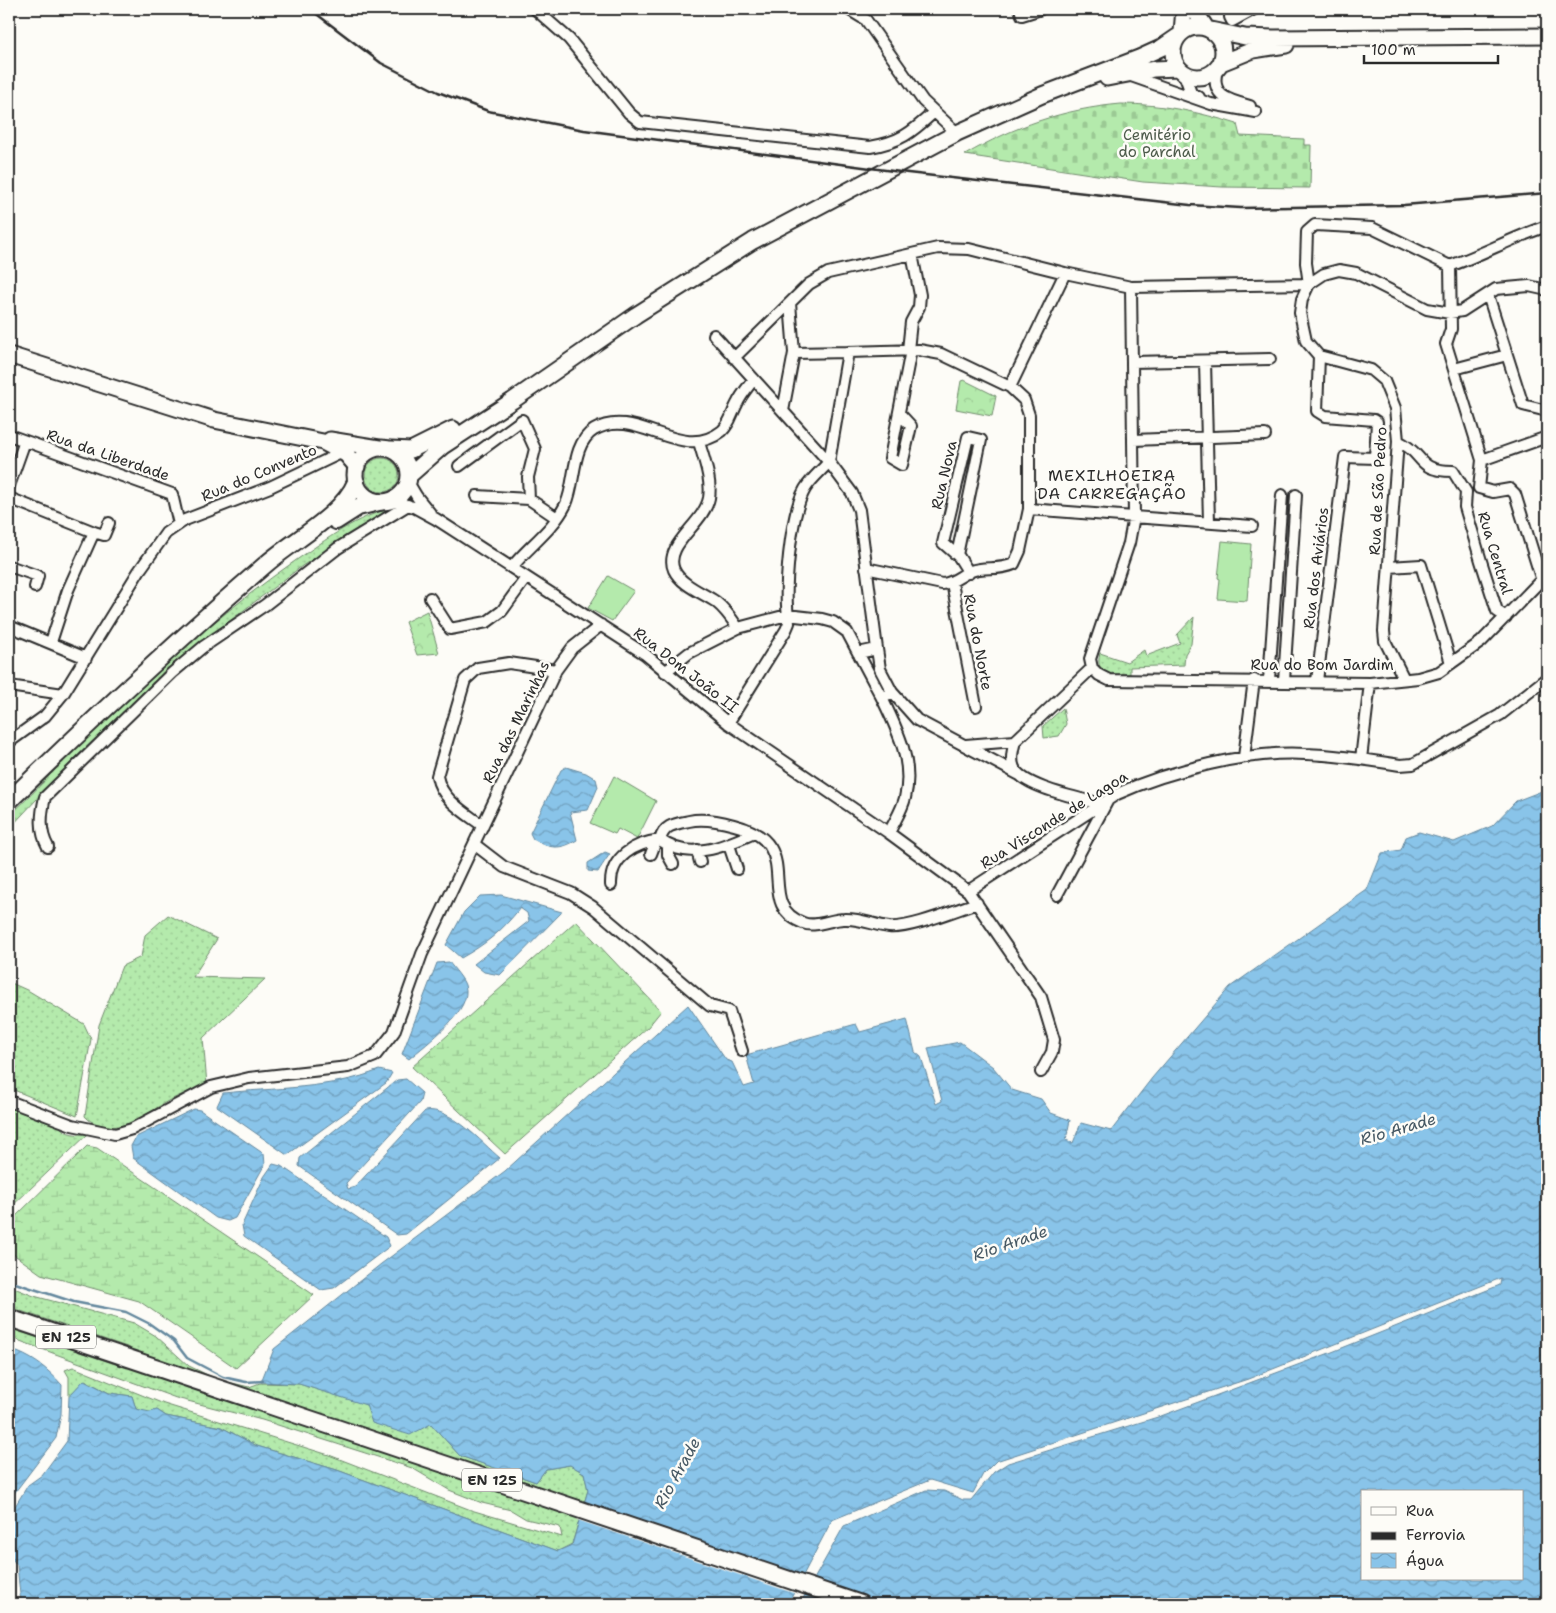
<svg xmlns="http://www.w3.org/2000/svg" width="1556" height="1613" viewBox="0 0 1556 1613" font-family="'Shantell Sans',sans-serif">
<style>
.grass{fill:url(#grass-dots);stroke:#708a6c}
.wetland{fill:url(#wetland-marsh);stroke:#708a6c}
.cemetery{fill:url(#cemetery-stones);stroke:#708a6c}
.park{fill:url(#park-crowns);stroke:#708a6c}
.pitch{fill:#b4eaac;stroke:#708a6c}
.water{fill:url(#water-waves);stroke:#63879d;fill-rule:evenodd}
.pier{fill:#fdfcf7}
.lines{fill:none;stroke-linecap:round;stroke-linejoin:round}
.stream{stroke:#63879d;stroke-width:2.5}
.street-casing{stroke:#2b2b2b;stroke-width:14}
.secondary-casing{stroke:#2b2b2b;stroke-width:19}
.primary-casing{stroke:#2b2b2b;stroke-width:20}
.street{stroke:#fdfcf7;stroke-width:10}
.secondary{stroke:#fdfcf7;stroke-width:15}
.primary{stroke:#fdfcf7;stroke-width:16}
.rail{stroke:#2b2b2b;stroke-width:2.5}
.labels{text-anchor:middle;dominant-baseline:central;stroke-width:5;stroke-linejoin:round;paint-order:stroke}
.shield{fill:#fdfcf7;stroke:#6a6a68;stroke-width:1}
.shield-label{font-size:14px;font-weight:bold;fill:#2b2b2b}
.park-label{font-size:15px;fill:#4d5b4b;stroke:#fdfcf7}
.street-label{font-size:15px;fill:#2b2b2b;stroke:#fdfcf7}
.neighbourhood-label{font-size:16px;letter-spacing:1px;fill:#2b2b2b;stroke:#fdfcf7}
.water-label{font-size:16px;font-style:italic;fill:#475964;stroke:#fdfcf7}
</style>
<defs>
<pattern id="grass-dots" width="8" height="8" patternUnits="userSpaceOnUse" patternTransform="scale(1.25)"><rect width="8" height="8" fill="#b4eaac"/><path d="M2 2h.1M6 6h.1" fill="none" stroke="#9bc994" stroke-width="1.8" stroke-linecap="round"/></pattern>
<pattern id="wetland-marsh" width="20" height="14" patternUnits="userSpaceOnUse" patternTransform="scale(1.25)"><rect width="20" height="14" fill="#b4eaac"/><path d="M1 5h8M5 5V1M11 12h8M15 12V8" fill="none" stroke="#9bc994"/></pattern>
<pattern id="cemetery-stones" width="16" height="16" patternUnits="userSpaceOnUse" patternTransform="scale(1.25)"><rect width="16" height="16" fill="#b4eaac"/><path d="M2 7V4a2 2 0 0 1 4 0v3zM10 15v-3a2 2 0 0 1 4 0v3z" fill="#9bc994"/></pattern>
<pattern id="park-crowns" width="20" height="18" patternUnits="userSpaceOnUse" patternTransform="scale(1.25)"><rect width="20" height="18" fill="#b4eaac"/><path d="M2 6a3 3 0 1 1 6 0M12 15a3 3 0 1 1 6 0" fill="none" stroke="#9bc994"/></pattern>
<pattern id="water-waves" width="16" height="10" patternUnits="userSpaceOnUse" patternTransform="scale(1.25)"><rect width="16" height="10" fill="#89c4e9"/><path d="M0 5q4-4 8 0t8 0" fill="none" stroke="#709fbd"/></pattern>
</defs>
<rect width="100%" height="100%" fill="#fdfcf7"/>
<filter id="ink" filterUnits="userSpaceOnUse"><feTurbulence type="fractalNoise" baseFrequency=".02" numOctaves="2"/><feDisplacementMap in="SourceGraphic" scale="10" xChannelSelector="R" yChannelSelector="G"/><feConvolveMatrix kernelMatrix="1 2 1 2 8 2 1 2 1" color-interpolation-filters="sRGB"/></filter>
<g filter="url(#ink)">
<path class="grass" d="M365 475a17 17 0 1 1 34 0a17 17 0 1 1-34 0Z
M394,508L302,566L219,629L148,688L77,756L9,829V816C47,781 80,740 119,706C174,655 233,604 295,561C327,539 356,516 394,508Z
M1194,617L1191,644L1185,654L1184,665L1130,667V674C1113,674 1094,678 1100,653L1127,662L1144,650L1146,656L1180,643L1177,635Z
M1063,708L1066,724L1059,736L1044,738L1043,726Z
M168,915L217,939L193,977L265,979L203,1038L207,1085C194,1089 181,1095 168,1101C147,1113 127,1132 102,1125C95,1123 90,1122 85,1116L99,1025L122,966L141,957L145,935Z
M9,982L29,991L84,1024L91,1039L77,1116L9,1088Z
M9,1106L59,1126C67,1135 76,1135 88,1134L9,1209Z
M9,1286L34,1296L134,1323L156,1336L189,1366L216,1379L249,1387L260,1383L299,1384L431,1424L460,1456L536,1482L546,1469L570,1465L584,1473L588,1490L572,1544L558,1551L337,1470L257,1446L221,1427L166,1416L157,1410L150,1413L136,1409L132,1396L109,1393L85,1380L69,1396V1377L65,1370L73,1367L164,1404L329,1455L471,1510L562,1537L560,1527L526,1519L511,1510L482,1503L449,1490L412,1468L262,1420L176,1398L9,1337V1328L127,1368L130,1348L9,1307Z"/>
<path class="wetland" d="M576,921L661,1011L648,1027L505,1154L412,1067Z
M87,1146L97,1148L314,1295L236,1368L139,1301L41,1274L9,1251V1223Z"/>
<path class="cemetery" d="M1121,104C1162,104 1199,112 1237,124L1240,136L1304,139V145H1311L1310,188L1222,187L1143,182L965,155C1014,126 1064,109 1121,104Z"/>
<path class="park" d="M964,380L996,396L992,416L956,409L961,381Z
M427,611L439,653L417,655L405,622Z"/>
<path class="pitch" d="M1222,541L1251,544L1247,601L1218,599L1220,579L1218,578Z
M608,576L634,591L612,621L588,608Z
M614,776L656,801L637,839L618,829L615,834L590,823Z"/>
<path class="water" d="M566,767L586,773L596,779L598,787L588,810L570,812L577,840C560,850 550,849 533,839L530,833L561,770Z
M1547,789V1604H800L844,1526L926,1490L944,1491L963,1500H971L994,1472L1008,1463L1161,1416L1327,1354L1500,1285L1501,1278L1248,1379L996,1461L983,1474L973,1493L930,1480L832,1520L788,1604H21L17,1565L9,1555V1516L28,1485L42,1475L67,1441L69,1396L84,1380L109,1393L132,1396L136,1409L150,1412L157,1410L166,1416L221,1427L257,1446L337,1470L558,1551L572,1545L588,1490L584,1473L570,1465L546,1469L536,1482L460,1456L431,1424L410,1435L372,1423L366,1405L299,1384L261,1382L274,1349L381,1264L505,1171L688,1005L726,1060L732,1062L744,1087L754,1084L746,1055L856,1024L860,1032L907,1019L915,1052L921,1057L936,1104L942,1101L928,1048L960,1042L993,1067L1012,1090L1041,1099L1051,1113L1070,1120L1066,1140L1073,1143L1081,1123L1111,1131L1152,1078L1230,987L1367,890L1382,853L1401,850L1406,837L1419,832L1454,842L1492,826L1516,801ZM1362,1492H1522V1579H1362Z
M605,852L610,854C609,855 599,870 598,872L588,871V863Z
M501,895L562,912L500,975L484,972L474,964L529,921L527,913L520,908C502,931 486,944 461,958L446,945L464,912L480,896Z
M449,962C454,969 462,977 465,985C474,1010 426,1044 409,1059L402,1054L437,963Z
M379,1070L392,1073L386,1083L287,1155L217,1106L223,1093C272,1088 333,1089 379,1070Z
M406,1079L422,1093L420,1102L346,1183L348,1189L355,1187L425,1111C450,1106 482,1143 500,1158L406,1234L397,1235L299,1166L300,1158L397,1080Z
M194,1109L200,1110L264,1154L265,1164L235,1218L228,1221L216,1218L133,1158L131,1146L136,1137Z
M273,1164L281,1166L386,1237L390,1246L334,1288L321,1290L244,1236L242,1225L264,1177Z
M9,1349C31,1356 46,1367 62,1385L61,1414L56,1438L9,1500Z"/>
<path class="pier" d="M582,1502L805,1577L796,1594L577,1520Z"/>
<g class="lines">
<path class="stream" d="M9,1281L74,1302L126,1312L150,1324L174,1341L187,1358L223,1377L246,1382L263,1381"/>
<g class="street-casing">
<path id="street" d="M535,9L569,39L629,113L640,122L870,147C900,142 911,133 933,113
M848,9L866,20L923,101L957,133
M1020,9L1022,15L1041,9
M1230,17L1232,21L1254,9
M1217,69C1210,96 1227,100 1250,106
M1184,74L1191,93L1199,97
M1131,76L1211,104L1256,112
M1450,266L1451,329L1446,344L1482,460L1479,488
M1488,295L1523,405L1547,411
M790,303L794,353
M714,335L829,462L852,493L859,510L877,649
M908,350L911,322L919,307L920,295L912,254
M734,358L809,284L828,273L938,248L969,249L1065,273L1131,287
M1205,361L1209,522
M1132,362L1270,359
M1454,369L1507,355
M783,411L794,353L848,352
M899,413L911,426L902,465L890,458L911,350
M9,435L172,494L178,520
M1133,440L1265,435
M1398,441C1426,454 1415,471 1453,471L1466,492
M699,442C704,460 712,480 709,498C704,524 663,545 674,570C681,585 703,593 716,602C725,609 732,619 738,628
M1482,460L1547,437
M829,462L848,352L919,350L941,354L1010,387
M459,466L522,420L535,449L528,477L529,499
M408,482L417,497L430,513
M9,486L25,441
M1479,488L1493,492L1510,489L1515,494L1542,581
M1466,492L1465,507L1481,561L1497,611L1506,617
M477,496L529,499L557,518
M9,498L94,532L68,590L51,642
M388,501L414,507L436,519L645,654L728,723L889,833L968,891L1041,997L1054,1040L1052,1052L1041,1072
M1029,509L1252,526
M94,532L104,535L109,523
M957,555L981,440L968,437L943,543L959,557L969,573
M9,566L38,576L35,587
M512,567C529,546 553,530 566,504C576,483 571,444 594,430C637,405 680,464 722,431C730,424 732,413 737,404C741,395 748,387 754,379
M1389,567L1421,565L1451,663
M866,568L942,584C955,583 960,575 971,571C985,566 998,571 1014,564L1020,551L1029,509V415L1024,400L1010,387L1065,273
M952,583L976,706
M430,598L450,629L487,622L502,611L526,578
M9,626L86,658
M1092,668L1090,659L1129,543L1134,516L1131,287L1309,284L1306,263L1307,232L1315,225L1372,228L1450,266C1483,254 1514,237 1547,226
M1092,668L1099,675L1109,680L1370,683L1418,678L1439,672L1481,642L1547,574
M1092,668L1015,741C1013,749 1010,759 1014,768C1024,788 1080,798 1101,804
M665,672L689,653L738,628L787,615L822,619L833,622L847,632L882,698L892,692L880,669L877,649L858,653
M1404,679L1385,641L1384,631L1398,441L1395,408L1384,381L1371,370L1319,356L1306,341L1300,313L1302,299L1309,284L1324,274L1339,270L1356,273L1427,309L1450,313L1462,311L1496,289L1529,286L1547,290
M1269,680L1282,495
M1284,681L1296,495
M1317,681L1345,457L1375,458L1377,422L1374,420L1325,416L1317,411L1319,356
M9,686L63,694
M892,692L917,720L1018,774
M882,698C897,729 914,762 905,798C902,810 894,822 889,833
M728,723L786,630L789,623C783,592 790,515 805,489C811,479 821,471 829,462
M9,742L45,716L63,694L139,571L166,533L185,520L270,487L343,452L346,449
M966,745L1015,741
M1244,757L1254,680
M1361,759L1370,683
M483,826C464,812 441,799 437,776L465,680L478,668L509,663L556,670
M754,833C725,846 690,862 660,840C664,825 674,824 689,821C703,818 719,821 734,825C809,844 751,903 803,923C816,928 831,919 844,919C860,918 873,925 889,927C910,929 955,910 977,903
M474,844L504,867L571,893L593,907L710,1006L729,1011L742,1051
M729,845L737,869
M668,846V855L673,864
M48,847C39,831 41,814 45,797L172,673L203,647L265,605L338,548L408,505
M697,850L700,862
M651,854L656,841
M611,885C610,857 635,843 660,840
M968,891L1117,794C1168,771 1251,750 1306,754C1337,755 1369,760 1400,765L1413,764L1500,715L1547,678
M1057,895L1108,800
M9,1101L72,1125L115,1134L132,1129L211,1087L249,1078L348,1067L375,1056L394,1032L422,954L556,670L572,648L601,625"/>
</g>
<g class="secondary-casing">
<path id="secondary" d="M1196,9L1197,14L1206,28
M1173 52a25 25 0 1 1 50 0a25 25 0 1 1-50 0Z
M1211,30L1245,37L1273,38L1547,36
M1182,32L1184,9
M1221,63L1253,50L1286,45
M1107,78L1154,69L1178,68
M9,355L214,420L323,442L346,454L357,467
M330,440L379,448
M355 475a27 27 0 1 1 54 0a27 27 0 1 1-54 0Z
M391,449L411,450L453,429
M409,476L443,446L512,401L636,315L753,241L957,133L1042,95L1139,58L1161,48L1177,37"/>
</g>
<g class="primary-casing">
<path id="primary" d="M336,521L358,507L379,502
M9,801C92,720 177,641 265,565C293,540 342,516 356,482
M9,1318L861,1604"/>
</g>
<use href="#street" class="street"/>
<use href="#secondary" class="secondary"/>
<use href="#primary" class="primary"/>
<path class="rail" d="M310,9L381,63L438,92L488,111L584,130L908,173L1190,205L1241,208L1404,205L1547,193"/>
</g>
</g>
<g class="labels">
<g class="shield">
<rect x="36" y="1325.5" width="60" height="23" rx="4"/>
<rect x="462" y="1468.5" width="60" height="23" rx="4"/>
</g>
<g class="shield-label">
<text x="66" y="1337">EN 125</text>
<text x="492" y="1480">EN 125</text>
</g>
<g class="park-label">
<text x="1157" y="135">Cemitério<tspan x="1157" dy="17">do Parchal</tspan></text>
</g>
<g class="street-label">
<text transform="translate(108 455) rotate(19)">Rua da Liberdade</text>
<text transform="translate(259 473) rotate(-23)">Rua do Convento</text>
<text transform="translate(944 475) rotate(-77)">Rua Nova</text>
<text transform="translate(1378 491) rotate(-87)">Rua de São Pedro</text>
<text transform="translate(1495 553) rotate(73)">Rua Central</text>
<text transform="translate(1316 568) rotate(-83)">Rua dos Aviários</text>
<text transform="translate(978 642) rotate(79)">Rua do Norte</text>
<text x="1322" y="665">Rua do Bom Jardim</text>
<text transform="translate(686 670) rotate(38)">Rua Dom João II</text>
<text transform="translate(516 722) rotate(-64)">Rua das Marinhas</text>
<text transform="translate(1054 820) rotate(-32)">Rua Visconde de Lagoa</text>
</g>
<g class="neighbourhood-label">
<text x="1112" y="475">MEXILHOEIRA<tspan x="1112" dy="18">DA CARREGAÇÃO</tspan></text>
</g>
<g class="water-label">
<text transform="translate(1398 1129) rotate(-16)">Rio Arade</text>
<text transform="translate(1010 1243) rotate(-19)">Rio Arade</text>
<text transform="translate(677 1473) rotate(-61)">Rio Arade</text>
</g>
</g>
<rect width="1556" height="1613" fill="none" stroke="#fdfcf7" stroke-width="30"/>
<rect x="15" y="15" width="1526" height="1583" fill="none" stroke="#2b2b2b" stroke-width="2" filter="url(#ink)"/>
<rect x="1361" y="1490" width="162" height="90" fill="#fdfcf7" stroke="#a9a8a5"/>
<rect x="1371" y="1507" width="25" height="8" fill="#fdfcf7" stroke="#a9a8a5"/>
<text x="1406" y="1516" font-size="15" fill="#2b2b2b">Rua</text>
<rect x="1371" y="1532" width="25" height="8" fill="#2b2b2b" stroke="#a9a8a5"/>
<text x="1406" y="1540" font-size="15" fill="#2b2b2b">Ferrovia</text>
<rect x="1371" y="1553" width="25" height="15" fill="url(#water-waves)" stroke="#a9a8a5"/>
<text x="1406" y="1566" font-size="15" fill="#2b2b2b">Água</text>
<path d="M1364 55v8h134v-8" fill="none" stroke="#2b2b2b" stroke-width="2.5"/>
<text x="1371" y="55" font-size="15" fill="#2b2b2b" stroke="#fdfcf7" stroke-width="4" paint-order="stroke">100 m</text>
</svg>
